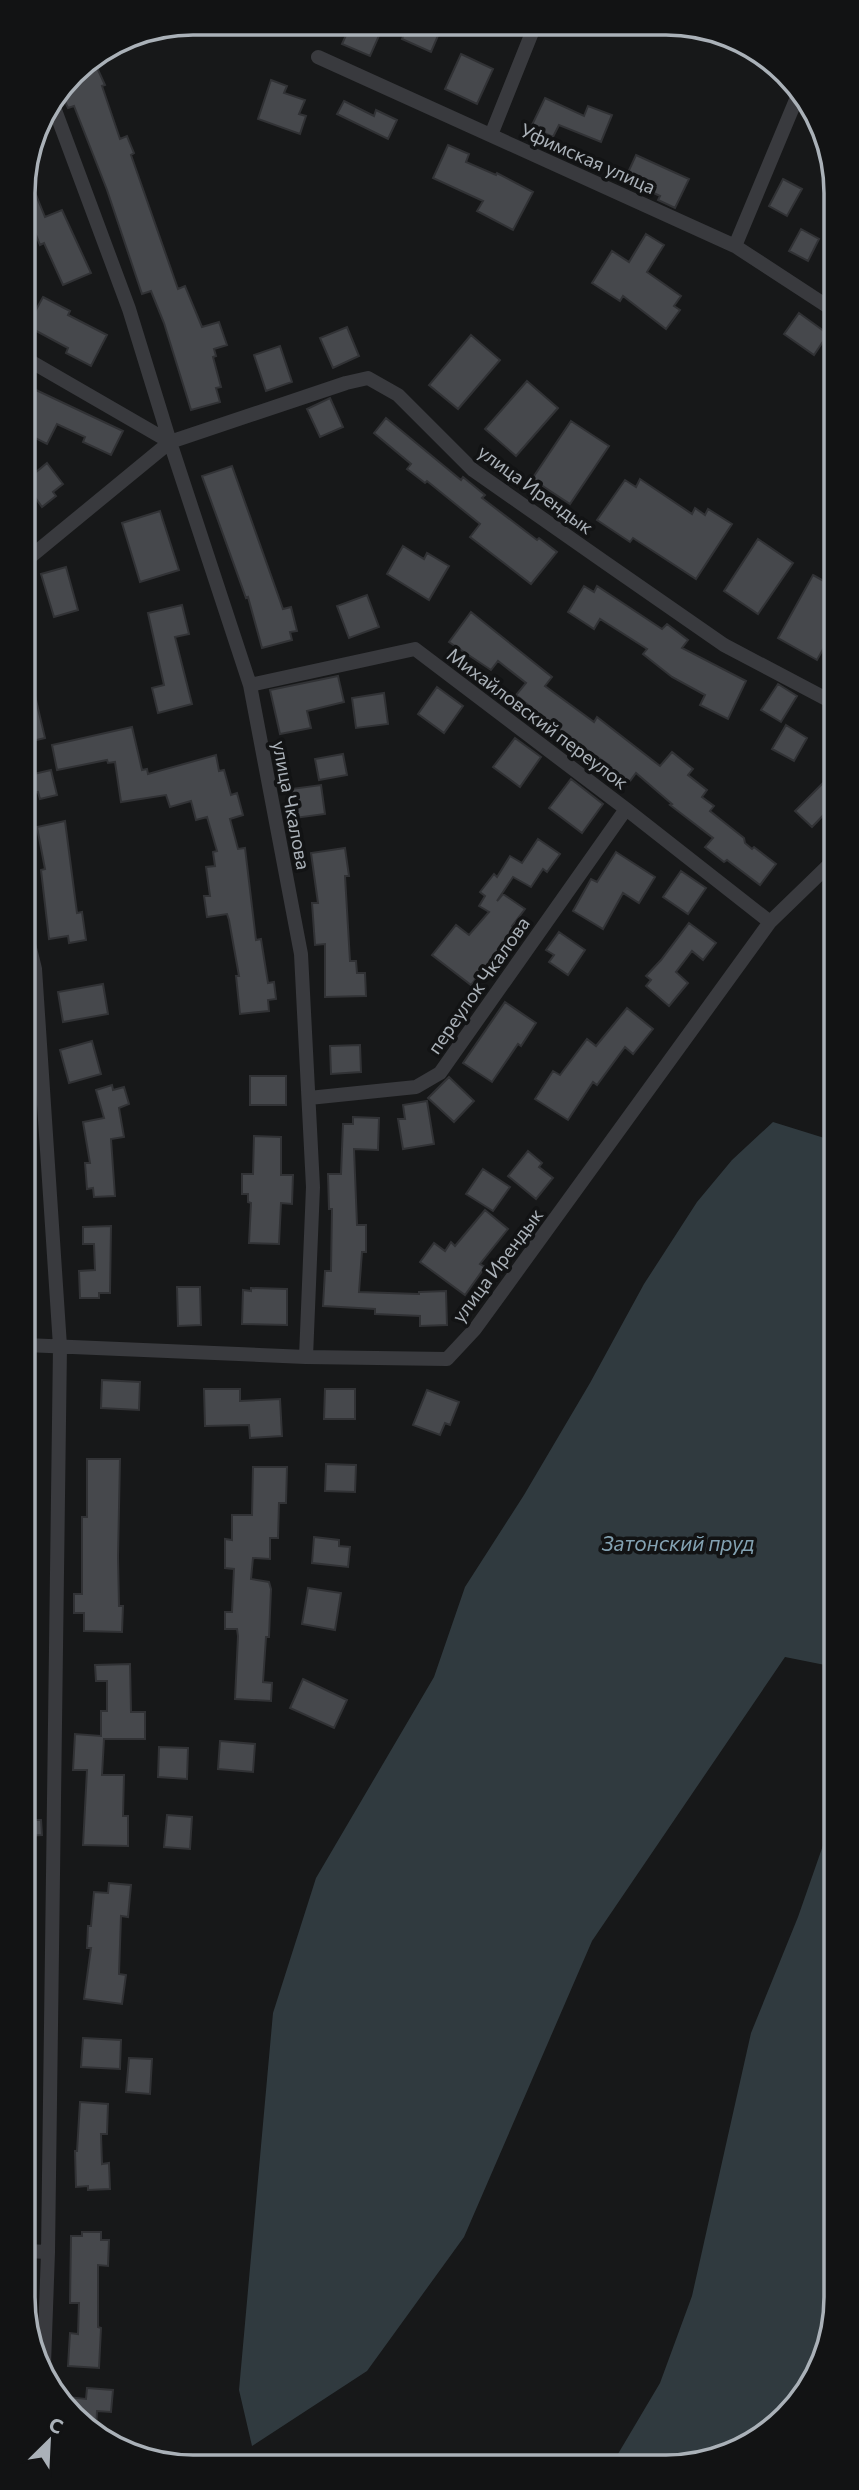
<svg xmlns="http://www.w3.org/2000/svg" width="859" height="2490" viewBox="0 0 859 2490" font-family="Commissioner,sans-serif">
<style>
.water{fill:#303a3f}
.building{fill:#46484c;stroke:#313235;stroke-width:2}
.lines{fill:none;stroke-linecap:round;stroke-linejoin:round}
.street{stroke:#393a3e;stroke-width:14}
.labels{text-anchor:middle;dominant-baseline:central;stroke-width:7;stroke-linejoin:round;paint-order:stroke}
.street-label{font-size:19px;fill:#aab1b8;stroke:#121314}
.water-label{font-size:21px;font-style:italic;fill:#83a2b2;stroke:#121314}
.rim{fill:none;stroke:#aab1b8;stroke-width:3.5}
</style>
<rect width="100%" height="100%" fill="#171819"/>
<path class="water" d="M773,1122L834,1141L835,1667L785,1657L592,1941L464,2237L367,2371L252,2446L239,2390L273,2013L316,1878L434,1677L465,1587L524,1495L590,1383L644,1284L697,1202L732,1160Z
M835,1811L836,2308L823,2362L794,2409L752,2444L700,2464H612L660,2383L692,2296L751,2033L798,1917Z"/>
<path class="building" d="M351,24H371L382,29L370,56L342,44Z
M408,24H443L431,52L402,39Z
M461,54L493,69L477,104L445,89Z
M94,61L105,85L102,86L120,139L127,136L134,153L131,155L178,289L185,286L202,327L219,322L227,345L214,349L216,356L213,357L221,387L216,388L220,402L191,410L164,323L151,291L142,294L107,190L74,106L68,108L60,91L78,68Z
M271,80L287,86L284,93L305,100L299,114L306,116L300,134L258,119Z
M545,98L584,116L588,106L612,115L601,142L559,125L553,137L531,127Z
M344,101L374,116L376,110L397,120L388,139L337,114Z
M448,145L469,154L466,162L496,175L497,173L533,192L513,230L477,211L483,201L433,178Z
M636,155L689,179L675,208L658,200L660,196L625,179Z
M26,170L45,217L62,210L91,273L63,285L44,243L40,245L29,218L23,220V181Z
M783,179L802,189L787,216L769,206Z
M801,229L819,239L808,261L789,251Z
M646,234L664,245L647,272L681,296L674,306L680,310L666,329L623,296L620,301L592,283L612,251L629,262Z
M43,297L70,311L68,315L107,335L91,366L66,353L68,348L27,326Z
M799,313L828,334L814,355L784,334Z
M347,327L359,356L333,368L320,338Z
M471,335L500,360L458,409L429,385Z
M280,346L292,382L266,391L254,355Z
M527,381L558,408L516,456L485,429Z
M36,390L123,431L111,455L83,442L85,437L57,424L47,444L23,432V414Z
M330,398L343,427L320,437L307,409Z
M386,418L461,480L463,477L485,495L482,498L537,540L539,538L557,552L531,584L470,537L480,524L427,481L425,483L407,469L411,464L374,433Z
M571,421L609,446L570,504L532,479Z
M47,463L63,484L53,492L56,496L42,507L24,482Z
M232,466L283,609L291,607L297,631L290,632L292,640L262,648L248,597L246,598L202,476Z
M640,479L692,514L695,508L705,515L708,509L732,524L696,579L633,538L630,542L597,520L625,480L636,487Z
M160,511L179,570L140,582L122,523Z
M758,539L793,563L758,614L724,591Z
M403,546L424,559L427,553L449,566L429,600L387,574Z
M66,567L78,610L54,617L41,574Z
M813,575L833,586L834,630L817,660L778,638Z
M584,586L594,592L597,586L662,629L667,624L688,640L682,648L746,681L728,719L700,705L705,695L672,677L643,654L647,649L600,619L594,629L568,612Z
M367,595L379,627L349,638L337,606Z
M182,605L189,634L175,637L192,704L158,713L152,688L164,685L148,613Z
M471,612L552,677L545,686L594,722L597,717L660,766L672,752L693,769L688,775L707,790L702,797L714,806L710,811L744,838L745,843L752,849L754,847L776,864L760,885L727,860L724,862L705,847L713,838L670,805L672,804L636,773L627,785L606,769L609,765L536,715L537,712L516,695L526,683L498,661L491,670L449,642Z
M29,670L45,738L24,743V671Z
M338,676L344,702L307,711L311,728L280,734L270,690Z
M778,684L797,696L781,722L761,710Z
M437,687L463,706L444,733L418,714Z
M384,693L388,724L356,728L352,698Z
M786,725L807,738L794,761L772,749Z
M132,727L142,770L147,769L148,774L216,755L219,771L224,770L231,795L237,793L243,815L230,819L238,849L245,848L256,940L261,939L268,983L274,982L276,999L268,1000L269,1011L240,1014L236,976H239L229,920L227,914L207,917L204,896H210L206,867L215,866L213,852L217,851L207,817L196,820L191,801L170,807L166,795L121,802L115,762L108,763L107,760L57,770L52,745Z
M515,738L541,757L520,787L493,767Z
M343,754L347,775L319,780L315,759Z
M51,770L57,795L40,799L38,792L29,794L25,776Z
M834,772V804L812,827L795,811Z
M571,779L603,804L582,833L549,808Z
M321,785L325,814L295,818L291,789Z
M65,821L77,913L82,912L86,940L69,943L68,936L49,939L41,870L45,869L37,827Z
M538,839L560,854L547,872L543,869L531,887L513,877L497,901L503,894L525,909L512,926L518,931L499,953L498,952L471,985L432,955L456,925L469,935L489,912L479,906L485,896L480,892L494,874L497,877L510,856L522,863Z
M345,848L349,876H345L350,961H356L357,973H365L366,996L325,997V944L315,945L312,903H318L311,853Z
M616,852L655,877L639,903L623,893L603,929L573,911L591,879L597,882Z
M681,871L706,888L688,914L663,897Z
M689,923L716,943L703,960L692,951L676,972L688,983L669,1006L646,986L651,980L646,976L661,960Z
M559,932L585,950L568,975L549,962L554,955L546,950Z
M103,984L108,1014L63,1022L58,992Z
M505,1002L536,1023L521,1046L518,1044L492,1082L463,1063Z
M627,1008L653,1029L633,1054L625,1047L597,1085L593,1082L568,1120L535,1099L553,1071L560,1075L587,1039L596,1046Z
M92,1041L101,1074L69,1083L60,1050Z
M360,1045L361,1072L331,1074L330,1046Z
M250,1076H286V1105H250Z
M449,1077L474,1101L454,1122L428,1098Z
M112,1085L113,1090L124,1087L129,1104L119,1108L124,1137L111,1139L115,1196L94,1197L93,1188L87,1189L85,1163H90L83,1122L104,1118L96,1090Z
M427,1101L434,1144L403,1149L398,1119H405L403,1105Z
M353,1117L379,1118L378,1150L354,1149L357,1225H366V1252H362L359,1292L419,1294V1292L446,1291L447,1325L420,1326V1316L375,1314V1309L323,1306L325,1271H331L332,1209H329L328,1174H341L343,1124H353Z
M254,1136L281,1137V1175H293L292,1204L281,1203L279,1244L249,1243L251,1203L248,1202V1194H242V1174H253Z
M528,1151L542,1163L539,1167L553,1178L536,1199L508,1176Z
M483,1169L510,1187L493,1211L466,1194Z
M485,1210L508,1229L480,1264L485,1267L465,1295L420,1262L434,1243L445,1251L451,1242L455,1246Z
M111,1226L110,1293H99V1298H80L79,1271L95,1270L94,1244H83V1227Z
M177,1287H200L201,1325L178,1326Z
M251,1288L287,1289V1325L242,1324L243,1290L251,1291Z
M102,1380L140,1382L139,1410L101,1408Z
M204,1389H240V1401L280,1399L282,1436L250,1438L249,1425L205,1426Z
M325,1389H355V1419H324Z
M427,1390L459,1402L450,1425L445,1423L440,1435L413,1425Z
M87,1459H120L118,1557L119,1606H123L122,1632L84,1631V1613H74V1594H82V1517H87Z
M326,1464L356,1465L355,1492L325,1491Z
M253,1467H287L286,1503H279L278,1538H270V1559L253,1558L251,1579L269,1582L271,1589L269,1637H266L263,1682L272,1683L271,1701L235,1699L238,1636L237,1629H225V1612H232L234,1569L225,1568V1539L232,1540V1515H252Z
M314,1537L339,1540V1546L350,1547L348,1567L312,1563Z
M308,1588L341,1593L335,1630L302,1624Z
M130,1664L131,1712H145V1739H104L102,1775H124L123,1816H128V1846L83,1845L87,1770H73L75,1734L101,1736V1711H107V1681H96L95,1665Z
M303,1679L347,1700L334,1728L290,1708Z
M220,1741L255,1744L253,1772L218,1769Z
M159,1747L188,1748L187,1779L158,1777Z
M167,1815L192,1817L190,1849L164,1847Z
M25,1820H41L42,1835L25,1836Z
M109,1883L131,1885L128,1917L121,1916L119,1974L126,1975L122,2004L84,1999L91,1948H87L88,1926H91L94,1892L108,1893Z
M83,2038L121,2040L120,2069L81,2067Z
M129,2058L152,2059L150,2094L126,2092Z
M80,2102L108,2104L107,2134H101L102,2164L109,2163L110,2189L88,2190V2186L76,2187L75,2151H77Z
M82,2232H101V2240H109L108,2266L98,2265V2327L101,2328L99,2368L68,2366L70,2333L78,2334L79,2303H70L71,2236H82Z
M87,2388L113,2390L111,2412L97,2411L96,2430L73,2418L67,2407L68,2397L86,2399Z"/>
<g class="lines">
<path class="street" d="M318,57L735,246L833,310
M52,102L129,309L170,442
M491,135L535,25
M735,246L798,95
M23,357L170,442L250,685L301,954L313,1187L306,1357
M24,562L170,442L346,383L368,378L398,395L473,470L603,561L724,645L834,703
M250,685L415,649L626,809L770,922
M24,924L35,969L60,1346L48,2252L44,2364
M309,1098L416,1087L440,1073L626,809
M25,1345L306,1357L447,1359L475,1329L770,922L834,860
M26,2251L48,2252"/>
</g>
<g class="labels">
<g class="street-label">
<text transform="translate(588 158) rotate(24)">Уфимская улица</text>
<text transform="translate(536 489) rotate(36)">улица Ирендык</text>
<text transform="translate(538 718) rotate(37)">Михайловский переулок</text>
<text transform="translate(292 805) rotate(79)">улица Чкалова</text>
<text transform="translate(478 985) rotate(-55)">переулок Чкалова</text>
<text transform="translate(497 1265) rotate(-53)">улица Ирендык</text>
</g>
<g class="water-label">
<text x="678" y="1542">Затонский пруд</text>
</g>
</g>
<path d="M0 0H859V2490H0ZM193 35H666A158 158 0 0 1 824 193V2297A158 158 0 0 1 666 2455H193A158 158 0 0 1 35 2297V193A158 158 0 0 1 193 35Z" fill="#121314" fill-rule="evenodd"/>
<path class="rim" d="M193 35H666A158 158 0 0 1 824 193V2297A158 158 0 0 1 666 2455H193A158 158 0 0 1 35 2297V193A158 158 0 0 1 193 35Z"/>
<g transform="translate(49 2441) rotate(24)" stroke="#121314" stroke-width="5" paint-order="stroke">
<path d="M0-5L12 26L0 18L-12 26Z" fill="#aab1b8"/>
<text y="-10" font-size="19" font-weight="bold" text-anchor="middle" fill="#aab1b8">С</text>
</g>
</svg>
